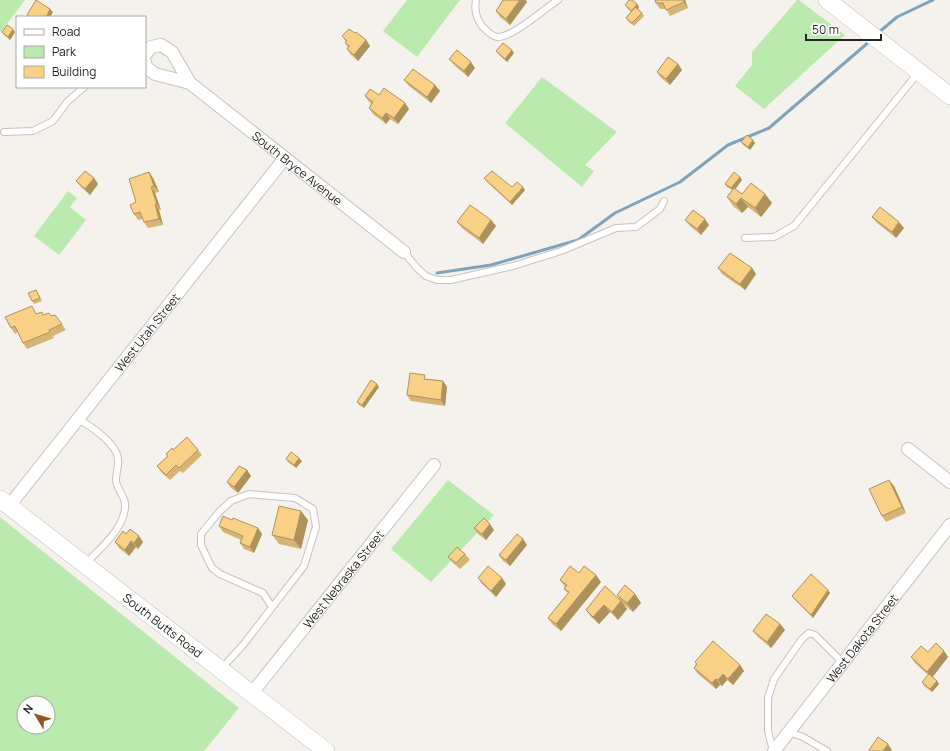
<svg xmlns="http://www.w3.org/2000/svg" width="950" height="751" viewBox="0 0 950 751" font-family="Manrope,sans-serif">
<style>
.green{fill:#bbeaaf;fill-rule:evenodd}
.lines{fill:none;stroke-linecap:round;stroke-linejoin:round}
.stream{stroke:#7ea3bd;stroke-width:3}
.lane-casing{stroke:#c6c3be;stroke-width:8}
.street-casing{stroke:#c6c3be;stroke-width:14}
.secondary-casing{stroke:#c6c3be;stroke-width:18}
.lane{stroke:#fff;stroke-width:6}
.street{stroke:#fff;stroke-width:12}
.secondary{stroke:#fff;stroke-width:17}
.wall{fill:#d5b474}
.shaded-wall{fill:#ae925e}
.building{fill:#f8d187;stroke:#ae925e}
.labels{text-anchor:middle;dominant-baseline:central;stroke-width:4;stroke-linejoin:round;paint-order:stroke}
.street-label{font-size:12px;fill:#272624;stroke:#fff}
</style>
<rect width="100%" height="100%" fill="#f5f2ed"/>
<path class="green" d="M0,0H25L0,33Z
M407,0H460L417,57L383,31Z
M797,0H799L845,35L764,109L735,86L752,65V52Z
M542,77L617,132L585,165L594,171L582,187L505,123Z
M68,191L77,198L70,207L86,220L59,255L34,236Z
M448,480L494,515L431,582L391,549Z
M0,517L239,708L204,751H0ZM24,703H48V727H24Z"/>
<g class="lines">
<path class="stream" d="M878,33L897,17L933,0
M437,273L491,265L578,240L615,213L680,182L728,145L769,128L870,41"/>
<g class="lane-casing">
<path id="lane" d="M476,0C474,10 476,18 482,26C486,30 491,36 497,37C512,38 544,9 558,0
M4,132L33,131L53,121L67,102L84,87
M745,238L774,237L794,226L918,73
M404,252L417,268L426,276L437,280H451L513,266L561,251L616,228L636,227L660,209L664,201
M78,419C91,426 117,444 118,459C119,466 116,473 116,480C116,488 124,495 125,503C127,526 101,548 86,563
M222,668L243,645L304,566L316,527L313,509L295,498L249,494L231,501L219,512L201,534V545L212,568L220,574L263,593L272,607
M789,732L803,737L827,751
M773,751L768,731V698L774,679L802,639L809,633L815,635L843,663"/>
</g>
<g class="street-casing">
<g id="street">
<path id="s1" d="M145,55L151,47L161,45L172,52L190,83L404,252"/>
<path d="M145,62L146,67L155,74L190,83"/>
<path d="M908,449L950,482"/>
<path id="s2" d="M9,506L285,158"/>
<path id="s3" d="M252,693L434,465"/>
<path id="s4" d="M774,751L950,525"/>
</g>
</g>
<g class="secondary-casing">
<g id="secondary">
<path d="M827,0L950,96"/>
<path id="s5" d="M0,499L326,751"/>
</g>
</g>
<use href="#lane" class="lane"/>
<use href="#street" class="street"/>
<use href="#secondary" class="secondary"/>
</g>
<path class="wall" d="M655,0H685L688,8L670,16L666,9H660L656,3Z
M527,2L510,25L500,17L496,11Z
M637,4L639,7L638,9L642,13L644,16L634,26L628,21L626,18L631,12L627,8L625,5Z
M2,32H15L10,40L4,35Z
M355,33L366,40L370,46L358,61L351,55L347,49L348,47L345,43L346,42L342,36Z
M496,51L514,53L507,62L498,54Z
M449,59L475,68L468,77L454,65Z
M678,64L682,70L670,85L661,78L657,72Z
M404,80L435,85L440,91L431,103L409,86Z
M379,95L405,103L409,109L398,124L390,119L386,124L373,114L369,108L371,104L369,102L365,96Z
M741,142L755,143L750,150L743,145Z
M149,172L153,178L159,192L155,193L161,210H159L163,225L148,228L144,222L143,219L138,220L134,214L136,202Z
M94,178L98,184L90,195L81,187L76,181Z
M484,178L512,187L525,190L512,205L486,181Z
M742,180L735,189L742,194H765L772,203L761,217L748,207L742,213L733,206L727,197L732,190L727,187L725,184Z
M872,217L904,228L896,238L877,223Z
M491,220L496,226L483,244L462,228L457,222Z
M685,220L709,225L701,235L690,226Z
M718,268H752L756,274L745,290L722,274Z
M38,293L42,301L34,304L32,301Z
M37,314L51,316L55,315L66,330L53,336L54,338L27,349L23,343L18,332L15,334L11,328Z
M428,379L443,381L447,387L445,406L411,401L407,395Z
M379,387L364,408L359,405L357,402Z
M173,450H198L202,455L183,473L180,471L170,480L161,472L157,466L168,456L166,454Z
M286,459L302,461L296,468L288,462Z
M247,470L251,476L238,493L231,488L227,482Z
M894,486L906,513L886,522L882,516Z
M232,520L258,528L262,534L254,553L244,549L240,543L241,540L223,532L219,526Z
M308,520L301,549L279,544L272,535Z
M474,528L494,530L486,540L478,534Z
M126,534L143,542L138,549L136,547L129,556L119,548L115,542Z
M523,539L527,545L510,566L503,561L499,555Z
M465,554L470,560L460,569L453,563L448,557Z
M579,573L601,582L561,631L553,625L548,618L568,593L564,589L565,587L560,580Z
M478,578H502L506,584L496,597L482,584Z
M828,590L830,593L813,618L794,599L792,596Z
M635,594L641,603L633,612L623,604L627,609L618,620L610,612L599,624L591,617L586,610L621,601L617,595Z
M780,624L785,630L771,648L758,637L753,631Z
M944,651L948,657L932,677L937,681L939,684L932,692L924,686L922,682L928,675L915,663L911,657L928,652Z
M695,662L740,665L744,671L733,685L727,680L722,686L720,685L716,689L698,674L694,668L696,664Z"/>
<path class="shaded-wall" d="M520,0H526L527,2L510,25L506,19Z
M683,0H685L688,8L684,2Z
M637,4L639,7L634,14L632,11Z
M50,9L53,12L50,17H46Z
M13,29L15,32L10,40L8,37Z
M366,40L370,46L358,61L354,55Z
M512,50L514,53L507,62L505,59Z
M471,62L475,68L468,77L464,71Z
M678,64L682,70L670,85L666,79Z
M435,85L440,91L431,103L427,97Z
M405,103L409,109L398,124L394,118Z
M386,113L390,119L386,124L382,118Z
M753,140L755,143L750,150L748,147Z
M149,172L153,178L159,192L154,186Z
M740,177L742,180L734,191L731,188Z
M94,178L98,184L90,195L85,189Z
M151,187L155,193L161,210L157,204Z
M523,187L525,190L512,205L510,202Z
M765,194L772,203L761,217L755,208Z
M741,198L748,207L742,213L736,204Z
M155,204L159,210L163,225L159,219Z
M705,219L709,225L701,235L697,229Z
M491,220L496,226L483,244L479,238Z
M899,222L904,228L896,238L892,232Z
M752,268L756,274L745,290L740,284Z
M443,381L447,387L445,406L441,400Z
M377,384L379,387L364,408L362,405Z
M299,458L302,461L296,468L294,465Z
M247,470L251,476L238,493L234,487Z
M889,480L894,486L906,513L902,507Z
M301,511L308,520L301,549L294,540Z
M490,524L494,530L486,540L482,534Z
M258,528L262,534L254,553L250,547Z
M139,536L143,542L138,549L134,543Z
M523,539L527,545L510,566L506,560Z
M131,541L136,547L129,556L125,550Z
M596,575L601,582L561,631L556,624Z
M502,578L506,584L496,597L491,591Z
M828,590L830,593L813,618L811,615Z
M635,594L641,603L633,612L627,603Z
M621,601L627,609L618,620L612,612Z
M604,605L610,612L599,624L593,617Z
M780,624L785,630L771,648L767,642Z
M944,651L948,657L932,678L927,672Z
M740,665L744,671L733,685L728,679Z
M723,674L727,680L722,686L718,680Z
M716,679L720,685L716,689L712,683Z
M937,681L939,684L932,692L930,689Z
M888,744L892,750L891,751H883Z"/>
<path class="building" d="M36,0L50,9L46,17H30L27,15Z
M503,0H520L506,19L496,11Z
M629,0H632L637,4L632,11L625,5Z
M655,0H683L684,2L666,10L663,3H656Z
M635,7L642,13L632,23L626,18Z
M7,25L13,29L8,37L2,32Z
M349,29L355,33L356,32L366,40L354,55L347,49L349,46L345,43L347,41L342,36Z
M503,43L512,50L505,59L496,51Z
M457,50L471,62L464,71L449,59Z
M668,57L678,64L666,79L657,72Z
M413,69L435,85L427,97L404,80Z
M384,88L405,103L394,118L386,113L382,118L369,108L373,102L365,96L370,89L379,95Z
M747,135L753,140L748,147L741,142Z
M85,171L94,178L85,189L76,181Z
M492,171L512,187L517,182L523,187L510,202L484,178Z
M149,172L154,186L151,187L157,204H155L159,219L144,222L140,212L134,214L130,205L136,202L129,179Z
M734,172L740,177L731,188L725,184Z
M751,183L765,194L755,208L741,198L736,204L727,197L734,188L742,194Z
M470,205L491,220L479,238L457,222Z
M880,207L899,222L892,232L872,217Z
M693,210L705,219L697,229L685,220Z
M730,253L752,268L740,284L718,268Z
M36,290L40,298L32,301L28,293Z
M32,306L36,314L42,312L43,315L49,313L51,316L55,315L62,324L49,330L50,332L23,343L15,326L11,328L5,317Z
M410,373L425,375L424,379L443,381L441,400L407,395Z
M371,380L377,384L362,405L357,402Z
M187,437L198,450L179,468L176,465L166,475L157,466L168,456L166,454L172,448L173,450Z
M291,452L299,458L294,465L286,459Z
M239,466L247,470L234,487L227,482Z
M889,480L902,507L882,516L869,489Z
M279,506L301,511L294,540L272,535Z
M223,516L232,520L233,518L258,528L250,547L240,543L243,536L219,526Z
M484,518L490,524L482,534L474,528Z
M130,529L139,536L134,543L131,541L125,550L115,542L123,531L126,534Z
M517,534L523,539L506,560L499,555Z
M457,547L465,554L456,563L448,557Z
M488,566L502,578L491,591L478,578Z
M570,566L579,573L584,566L596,575L556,624L548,618L569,592L564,589L567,585L560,580Z
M811,574L828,590L811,615L792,596Z
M625,585L635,594L627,603L617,595Z
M605,586L621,601L612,612L604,605L593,617L586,610Z
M766,614L780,624L767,642L753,631Z
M713,641L740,665L728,679L723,674L718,680L716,679L712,683L694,668L697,664L695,662Z
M936,643L944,651L927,672L911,657L921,646L928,652Z
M929,674L937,681L930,689L922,682Z
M878,737L888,744L883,751H872L869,750Z"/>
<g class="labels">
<g class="street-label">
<text stroke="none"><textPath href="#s1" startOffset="206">South Bryce Avenue</textPath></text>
<text stroke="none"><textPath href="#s2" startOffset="222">West Utah Street</textPath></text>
<text stroke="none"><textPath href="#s3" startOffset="146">West Nebraska Street</textPath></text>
<text stroke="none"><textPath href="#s5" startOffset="206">South Butts Road</textPath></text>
<text stroke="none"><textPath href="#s4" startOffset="143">West Dakota Street</textPath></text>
</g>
</g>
<rect x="16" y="16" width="130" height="72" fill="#ffffff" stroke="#a9a8a7"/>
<rect x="24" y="29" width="20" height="6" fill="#ffffff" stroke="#a9a8a7"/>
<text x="52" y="36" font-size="12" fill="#272624">Road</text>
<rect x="24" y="46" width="20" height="12" fill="#bbeaaf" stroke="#a9a8a7"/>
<text x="52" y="56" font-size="12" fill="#272624">Park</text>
<rect x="24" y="66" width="20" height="12" fill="#f8d187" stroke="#a9a8a7"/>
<text x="52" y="76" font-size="12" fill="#272624">Building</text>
<g transform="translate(36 715) rotate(308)"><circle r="19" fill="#ffffff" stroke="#a9a8a7"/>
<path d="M0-3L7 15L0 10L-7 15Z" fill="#965422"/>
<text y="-6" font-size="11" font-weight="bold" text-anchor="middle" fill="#272624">N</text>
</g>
<path d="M806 34v6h75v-6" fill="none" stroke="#272624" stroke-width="2"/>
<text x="812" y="34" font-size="12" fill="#272624" stroke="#ffffff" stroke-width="3" paint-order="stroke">50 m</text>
</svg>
